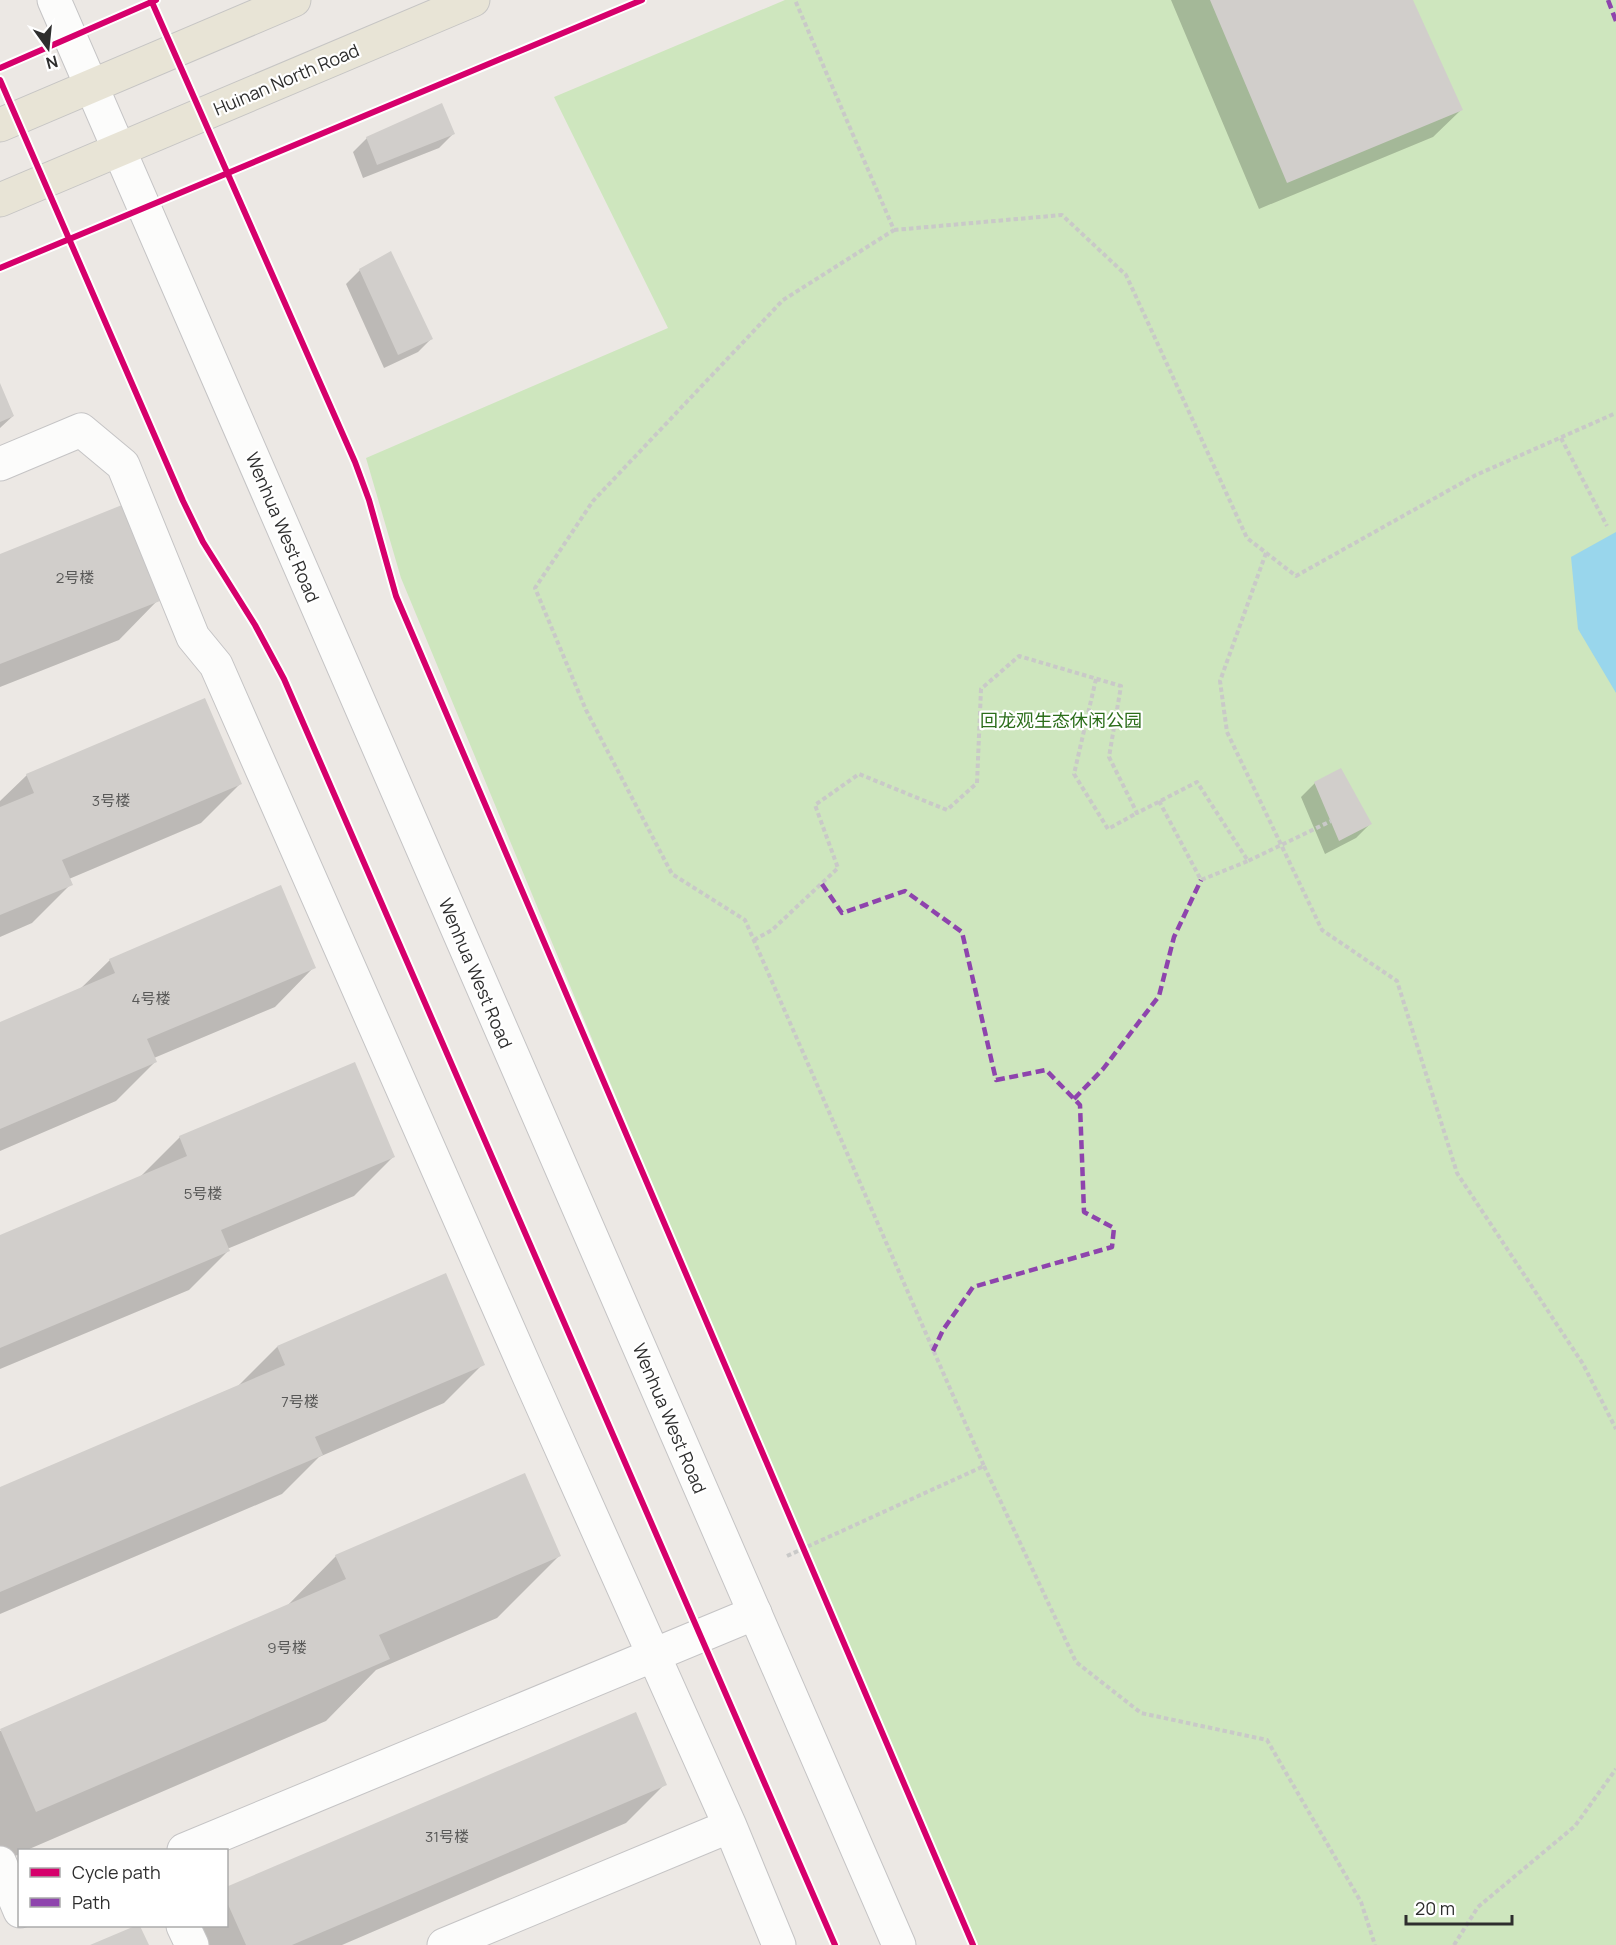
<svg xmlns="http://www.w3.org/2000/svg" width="1616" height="1945" viewBox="0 0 1616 1945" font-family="Manrope,'Noto Sans SC',sans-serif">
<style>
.green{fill:#cee6be}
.water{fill:#99d6ec}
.shadow{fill:#0003}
.building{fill:#d1cecb}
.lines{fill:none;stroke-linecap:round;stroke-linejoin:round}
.minor-casing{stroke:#c5c4c5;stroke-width:35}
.tertiary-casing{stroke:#c5c4c5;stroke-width:35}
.primary-casing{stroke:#c6c5c4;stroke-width:35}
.path{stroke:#c9c9c8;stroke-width:4;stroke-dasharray:4.5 3;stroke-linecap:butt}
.minor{stroke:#fcfcfb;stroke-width:33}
.tertiary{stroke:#fcfcfb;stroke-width:33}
.primary{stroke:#e8e4d6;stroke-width:33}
.quiet{stroke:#8e44ad;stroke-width:4.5;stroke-dasharray:9 4.5;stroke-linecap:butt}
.cycleway-casing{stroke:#fff;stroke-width:10}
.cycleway{stroke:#d6006c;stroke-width:6}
.labels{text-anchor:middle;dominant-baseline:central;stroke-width:4.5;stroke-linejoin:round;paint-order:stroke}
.number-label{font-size:15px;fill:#585857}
.street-label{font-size:18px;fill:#2e2e2e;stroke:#fff}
.park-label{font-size:18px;fill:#2c6e1b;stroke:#fff}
</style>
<rect width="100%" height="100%" fill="#ece8e4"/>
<path class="green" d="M785,0H1616V1945H977L803,1548L401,578L366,458L668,328L554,97Z"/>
<path class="water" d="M1616,532V693L1578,629L1571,557Z"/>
<path class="shadow" d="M1171,0H1411L1461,110L1433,137L1259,209Z
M453,134L439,148L363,178L353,152L367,138Z
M360,270L432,338L418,352L384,368L346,284Z
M0,386L13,416L0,428Z
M0,555L158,600L119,640L0,687Z
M27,775L240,784L201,823L69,879L71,884L32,923L0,937V801Z
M1315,783L1370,824L1356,838L1325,854L1301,797Z
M110,960L314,967L275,1007L154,1058L155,1062L116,1101L0,1151V1024L79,990Z
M180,1137L393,1157L354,1196L227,1249L228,1251L189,1290L0,1369V1236L140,1177Z
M277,1347L483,1364L444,1403L319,1457L282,1494L0,1614V1488L238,1386Z
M336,1556H559L497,1618L376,1670L326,1721L27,1850H20V1854L0,1862V1731L286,1607Z
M665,1784L626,1823L342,1945H190L187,1926H226V1888Z"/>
<path class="building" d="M1210,0H1413L1463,110L1287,183Z
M442,103L455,134L377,165L366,137Z
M391,251L433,339L398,355L359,269Z
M0,383L14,416L0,422Z
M122,505L160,601L0,664V554Z
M205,698L242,784L62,860L73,885L0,915V807L34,793L26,774Z
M1341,768L1372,824L1339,841L1314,782Z
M281,885L316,968L147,1039L157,1062L0,1129V1022L115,973L109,959Z
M355,1062L395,1157L221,1230L230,1251L0,1348V1235L187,1156L179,1136Z
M446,1273L485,1365L315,1437L323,1455L0,1592V1487L285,1365L277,1346Z
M525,1473L561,1556L379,1635L390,1659L36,1812L0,1729L346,1579L335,1555Z
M636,1712L667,1785L292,1945H246L226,1900V1887Z
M135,1926H140L149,1945H90Z"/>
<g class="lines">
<g class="minor-casing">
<path id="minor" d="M0,464L81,430L123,465L193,637L216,665L528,1374L730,1826L444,1945
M730,1826L779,1945
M184,1850L755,1613
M0,1863L20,1911
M183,1926L192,1945"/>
</g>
<g class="tertiary-casing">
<path id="tertiary" d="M54,0L899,1945"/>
</g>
<g class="primary-casing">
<path id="primary" d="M0,125L294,0
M0,200L473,0"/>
</g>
<path class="path" d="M894,230L1062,215L1126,275L1247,538L1296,576L1476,475L1616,413
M1561,438L1607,526
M1266,553L1220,681L1227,732L1322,930L1397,981L1457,1173L1583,1364L1616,1429
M1096,679L1074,774L1108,829L1137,813
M1159,801L1201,880L1248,861
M754,940L772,930L838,868L815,805L859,774L947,810L977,783L981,689L1019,656L1121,686L1109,757L1137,813L1197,782L1248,861L1331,821
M984,1466L1076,1662L1141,1713L1267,1740L1361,1902L1375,1945
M787,1556L984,1466L745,920L672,874L586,710L535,588L593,501L783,300L894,230L795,0
M1454,1945L1478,1907L1575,1826L1616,1769"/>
<use href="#minor" class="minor"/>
<use href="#tertiary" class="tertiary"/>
<use href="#primary" class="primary"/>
<path class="quiet" d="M1608,0L1616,21
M822,884L842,913L905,891L962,932L996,1080L1046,1070L1080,1105L1084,1212L1114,1228L1112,1247L973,1287L943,1330L933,1351
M1074,1099L1103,1069L1159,996L1174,937L1201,880"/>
<g class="cycleway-casing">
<path id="cycleway" d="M151,0L355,462L369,500L396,596L973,1945
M0,68L156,0
M0,80L183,501L203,542L255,625L284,679L835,1945
M0,268L642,0"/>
</g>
<use href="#cycleway" class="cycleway"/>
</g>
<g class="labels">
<g class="number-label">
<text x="75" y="577">2号楼</text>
<text x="111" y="800">3号楼</text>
<text x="151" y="998">4号楼</text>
<text x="203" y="1193">5号楼</text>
<text x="300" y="1401">7号楼</text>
<text x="287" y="1647">9号楼</text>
<text x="447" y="1836">31号楼</text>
</g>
<g class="street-label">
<text transform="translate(286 79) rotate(-23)">Huinan North Road</text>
<text transform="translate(283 527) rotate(67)">Wenhua West Road</text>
<text transform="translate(476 973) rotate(67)">Wenhua West Road</text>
<text transform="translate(670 1418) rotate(67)">Wenhua West Road</text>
</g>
<g class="park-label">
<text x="1061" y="720">回龙观生态休闲公园</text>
</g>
</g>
<rect x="18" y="1849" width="210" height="78" fill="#ffffff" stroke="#ababab" stroke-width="1.5"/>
<rect x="30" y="1868" width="30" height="9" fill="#d6006c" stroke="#ababab" stroke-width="1.5"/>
<text x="72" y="1879" font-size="18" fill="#2e2e2e">Cycle path</text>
<rect x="30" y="1898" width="30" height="9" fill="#8e44ad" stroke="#ababab" stroke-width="1.5"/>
<text x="72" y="1909" font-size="18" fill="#2e2e2e">Path</text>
<g transform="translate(48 48) rotate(165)" stroke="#ffffff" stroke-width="4.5" paint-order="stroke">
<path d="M0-4.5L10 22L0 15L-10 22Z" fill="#2e2e2e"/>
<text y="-9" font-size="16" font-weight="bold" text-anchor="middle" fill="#2e2e2e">N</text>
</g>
<path d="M1406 1915v9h106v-9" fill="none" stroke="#2e2e2e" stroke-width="3"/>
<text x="1415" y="1915" font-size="18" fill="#2e2e2e" stroke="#ffffff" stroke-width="4.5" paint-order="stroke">20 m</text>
</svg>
